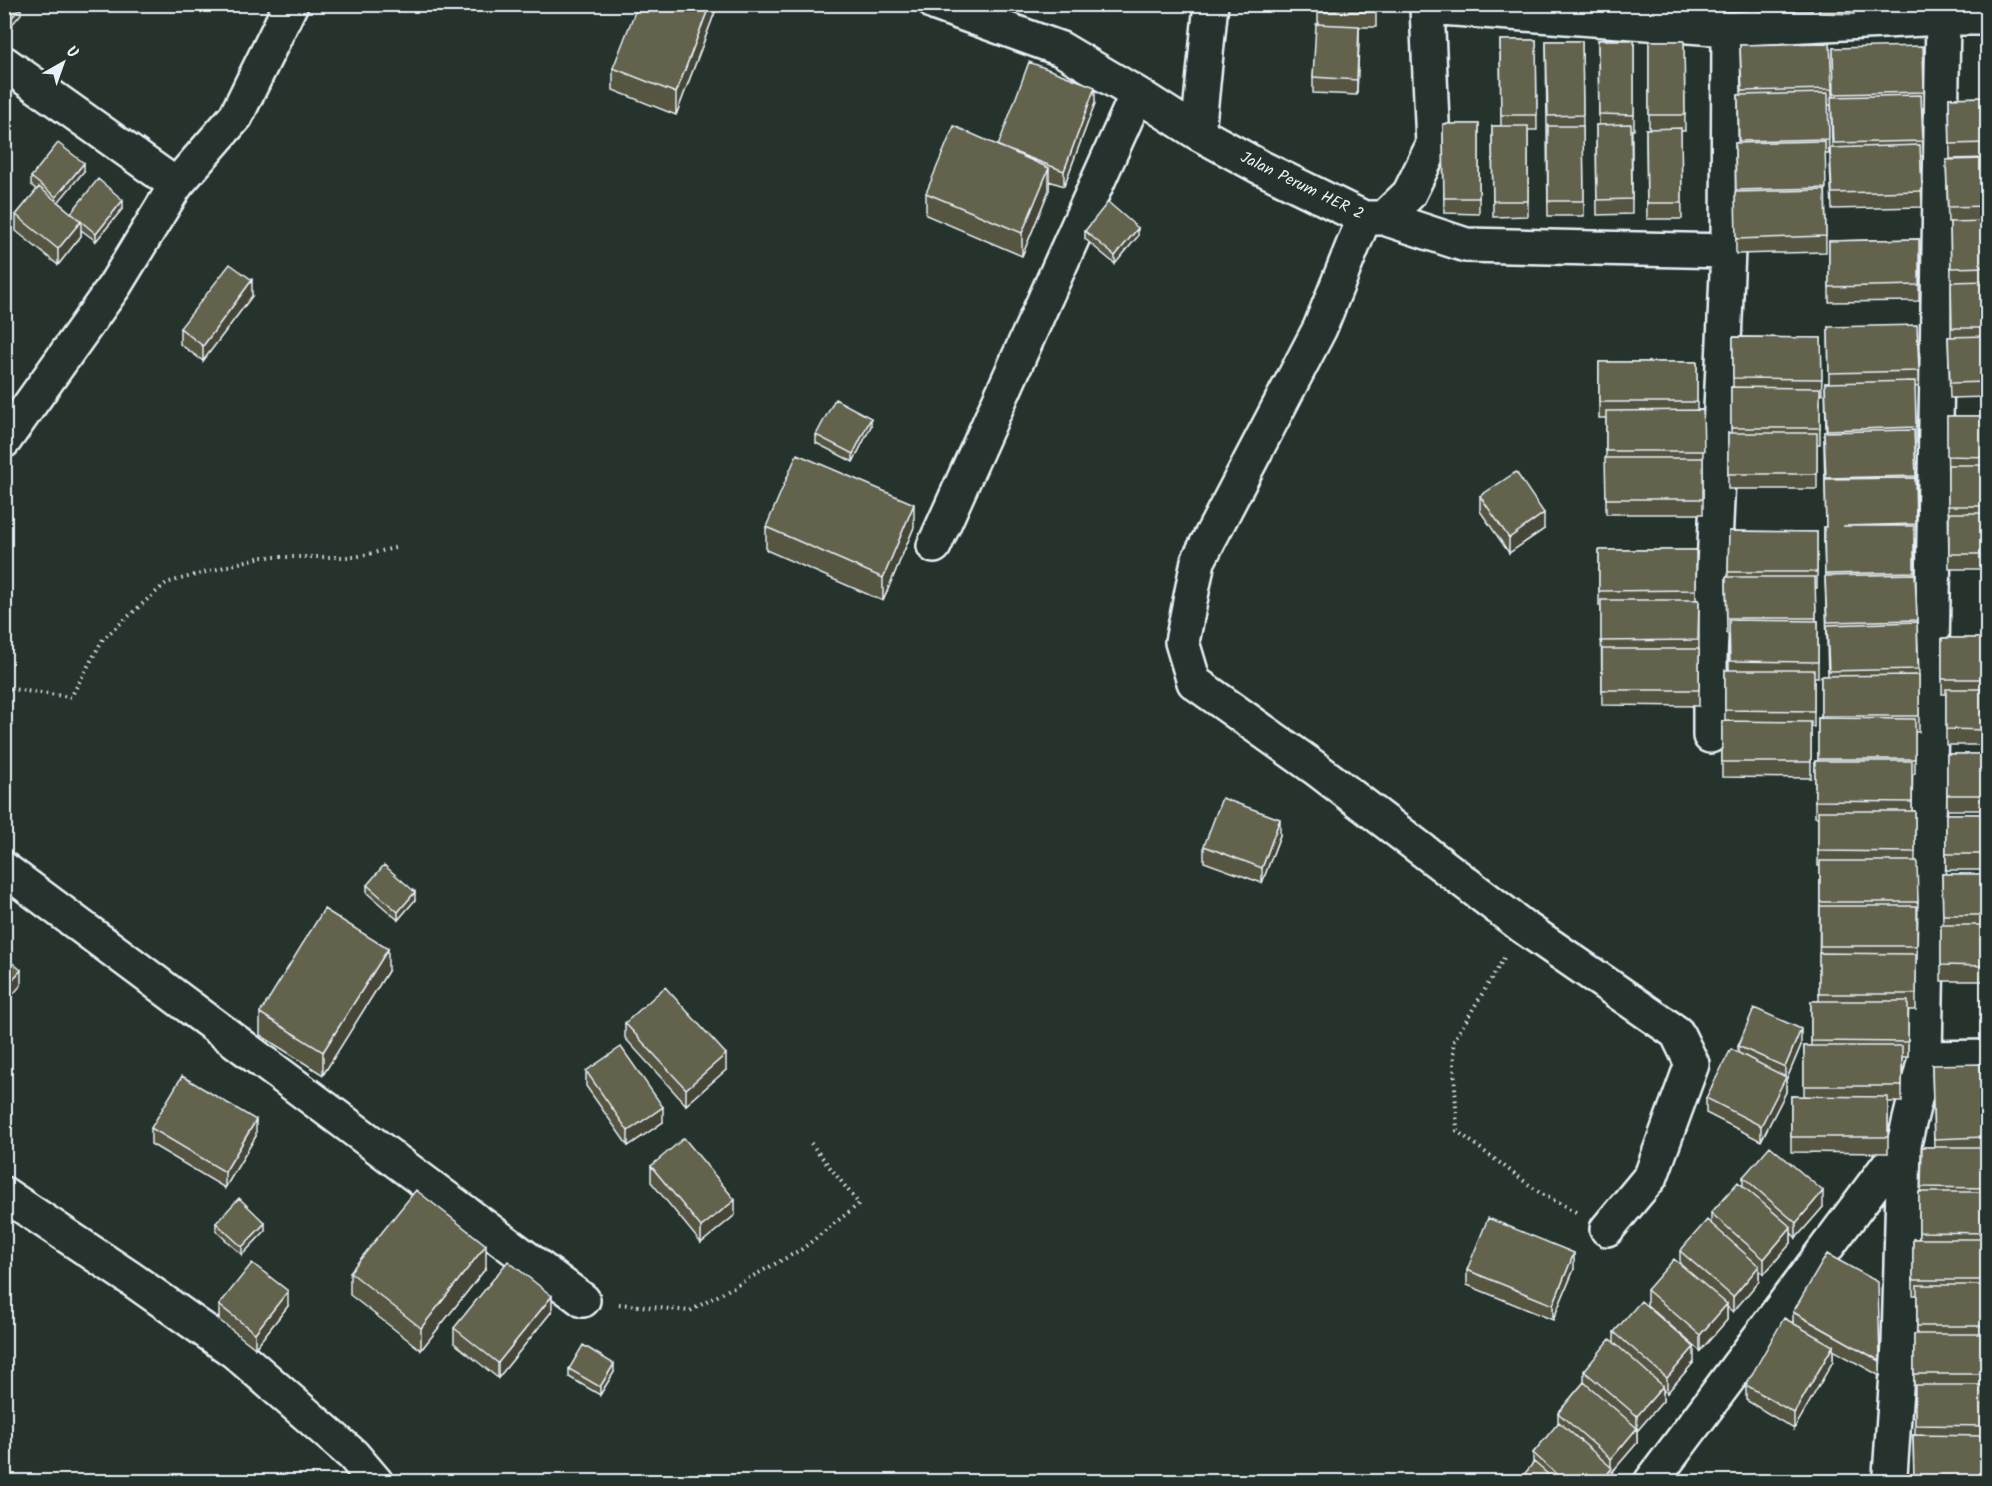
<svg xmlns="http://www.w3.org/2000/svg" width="1992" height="1486" viewBox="0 0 1992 1486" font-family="Kalam,sans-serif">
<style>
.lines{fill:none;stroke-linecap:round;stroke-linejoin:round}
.minor-casing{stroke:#e8f1f8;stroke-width:38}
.tertiary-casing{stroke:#e8f1f8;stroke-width:38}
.path{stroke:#e8f1f8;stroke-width:4;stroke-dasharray:1.5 4.5;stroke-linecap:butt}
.minor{stroke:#26332d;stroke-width:33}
.tertiary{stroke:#26332d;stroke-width:33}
.wall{fill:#555443;stroke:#e8f1f8;stroke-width:1.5}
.shaded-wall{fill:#454537;stroke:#e8f1f8;stroke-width:1.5}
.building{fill:#63624e;stroke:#e8f1f8;stroke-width:1.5}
.labels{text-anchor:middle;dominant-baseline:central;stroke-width:5;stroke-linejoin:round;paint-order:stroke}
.street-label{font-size:16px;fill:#e8f1f8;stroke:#26332d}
</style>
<rect width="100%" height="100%" fill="#26332d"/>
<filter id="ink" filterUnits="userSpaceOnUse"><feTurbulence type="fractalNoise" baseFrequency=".0167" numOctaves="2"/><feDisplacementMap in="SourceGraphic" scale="12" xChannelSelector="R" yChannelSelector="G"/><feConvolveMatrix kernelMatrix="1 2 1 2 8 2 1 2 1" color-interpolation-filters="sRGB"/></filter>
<g filter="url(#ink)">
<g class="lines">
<g class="minor-casing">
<path id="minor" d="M936,4L1061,49L1137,94L1198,133L1260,167L1364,218H1384L1409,194L1433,145L1427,7L1729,29L1943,18H1988
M4,63L176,185L236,116L291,4
M1198,133L1211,4
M1364,218L1320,328L1198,561L1182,642L1194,682L1315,768L1522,926L1677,1033L1692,1064L1651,1176L1607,1229
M1384,218L1466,245L1728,251
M934,546L1137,94
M1710,736V658L1728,251L1729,29
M4,869L583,1300
M1925,1058L1988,1057
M4,1194L130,1278L235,1352L353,1455L376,1482
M1890,1475L1899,1345L1904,1144
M1651,1482L1904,1144L1925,1058L1943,18"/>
</g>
<g class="tertiary-casing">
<path id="tertiary" d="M4,441L115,285L176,185"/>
</g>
<path class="path" d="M4,688L71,697L103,639L166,583L261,557H355L399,547
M1504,958L1453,1042L1457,1131L1540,1193L1576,1212
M619,1304L690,1311L802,1249L859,1204L810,1142"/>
<use href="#minor" class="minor"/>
<use href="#tertiary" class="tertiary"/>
</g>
<path class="wall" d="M718,4L676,115L613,90V68Z
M1318,4H1391V6H1376V27H1359L1357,95L1313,93V77L1318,24Z
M1517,4H1573V7H1517Z
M1577,4H1632V6H1577Z
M1636,4H1691V7H1636Z
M1696,4H1751V10L1696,11Z
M1757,4H1812V11H1757Z
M1819,4H1854V14L1819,13Z
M1871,4H1926V7H1871Z
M1500,40H1536L1537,130H1528V216L1493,217L1492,126H1501Z
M1598,40H1634V130H1632V214L1597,215L1596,125H1599Z
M1546,41H1582L1584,216H1548Z
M1649,41H1684L1685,131H1681L1682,219H1647L1646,129H1649Z
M1830,43L1832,97H1834L1833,48L1924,92V108H1922L1923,156H1920L1922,207L1832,209L1830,163V148L1832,147L1831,105H1828L1829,154H1825L1826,252L1736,254L1735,143H1738V95H1741L1740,45Z
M1988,97V158L1950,159L1949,98Z
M1095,103L1064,186L1049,181V190L1022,256L926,215V193L998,146Z
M1443,124H1479V214L1444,213Z
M1988,159V397L1950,398L1948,337H1951V282L1950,222H1948L1946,160Z
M84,171L58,202L71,213L123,208L96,241L81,230V236L58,265L16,231V215L37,190L31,185V177Z
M1085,231L1138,236L1115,264L1085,239Z
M1919,239V301L1829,302V241Z
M252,296L203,361L180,344V328Z
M1828,327L1919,371V386L1915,387L1916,427V443H1915L1916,539H1914L1919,675V732H1915V774H1912V811H1915V861L1918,902L1917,962H1916V1010H1908V1057H1902V1102H1888V1153L1791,1152V1096L1804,1097V1046H1811V1001H1819L1820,866H1818V817H1815V761H1818V718H1821V676H1828L1824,543V527H1826L1824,447V432H1826L1825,383H1829Z
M1733,337L1821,338L1822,394H1820V444H1817V489H1728V433H1731V387H1733Z
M1599,362H1697V410H1703V514H1606V418H1599Z
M1947,416H1988V569H1949Z
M871,426L853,462L816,443V435Z
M1480,496L1544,529L1509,553L1480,511Z
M766,527H914L883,601L766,550Z
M1729,531L1817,532V588H1815L1816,621H1818V677H1814V727H1811V778L1722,777V721H1725V670H1729V634H1727L1726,577H1728Z
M1599,550H1696V600H1699V706L1602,705L1601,606H1599Z
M1942,638H1988V745H1946V694H1942Z
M1947,754H1988V810H1947Z
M1946,814H1988V870H1946Z
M1280,835L1262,883L1204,862V846Z
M1942,874H1988V981H1941V925H1943Z
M367,885L415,900L398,920L367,893Z
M388,971L323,1075L260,1035V1013Z
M625,1023L726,1070L686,1105L625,1038Z
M1801,1045L1786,1081V1092L1761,1141L1706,1113V1098L1738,1053V1046Z
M1932,1065L1985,1137V1147H1988V1482H1914L1913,1435H1915V1390H1914V1334H1917V1295H1913V1239H1919V1192H1921L1922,1147H1934Z
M586,1071L663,1122L628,1146L586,1086Z
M151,1128L256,1136L225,1188L151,1144Z
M651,1166L735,1215L701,1243L651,1182Z
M1743,1177L1823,1207L1796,1238L1791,1233V1243L1764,1274L1759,1270V1281L1733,1312L1727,1307V1320L1700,1351L1647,1305V1290L1680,1264V1251L1711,1224V1213L1743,1187Z
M216,1223L265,1231L242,1255L216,1231Z
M486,1268L421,1350L350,1295V1272Z
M1574,1269L1553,1320L1467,1285V1270Z
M219,1305L288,1306L255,1348L219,1320Z
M552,1311L498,1378L454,1343V1328Z
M1793,1312L1880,1361V1376L1833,1350V1361L1794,1429L1746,1400V1385L1793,1322Z
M1614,1332L1694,1362L1667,1393L1663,1390V1401L1637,1431V1443L1612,1472V1482H1518L1533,1464V1453L1558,1424V1413L1584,1382V1371L1614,1343Z
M569,1369L614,1372L600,1395L569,1377Z"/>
<path class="shaded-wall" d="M710,4H718L676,115V93Z
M21,7V14L4,34V26Z
M1359,26V42L1357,95V80Z
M1095,87V103L1064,186V171Z
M84,163V171L56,205V197Z
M1049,168V190L1022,256V233Z
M123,200V208L96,241V234Z
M81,221V236L58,265V249Z
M1138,228V236L1115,264V256Z
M252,280V296L203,361V346Z
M871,418V426L853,462V454Z
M914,504V527L883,601V578Z
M1544,513V529L1509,553V538Z
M1280,819V835L1262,883V868Z
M415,892V900L398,920V912Z
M388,949V971L323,1075V1052Z
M21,970V985L4,1005V989Z
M1801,1029V1045L1786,1081V1092L1761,1141V1126L1785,1078V1067Z
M726,1054V1070L686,1105V1089Z
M663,1107V1122L628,1146V1131Z
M256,1120V1136L225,1188V1172Z
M1823,1191V1207L1796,1238V1223Z
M735,1200V1215L701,1243V1227Z
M265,1223V1231L242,1255V1247Z
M1791,1227V1243L1764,1274V1259Z
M486,1245V1268L421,1350V1328Z
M1574,1253V1269L1553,1320V1305Z
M1759,1266V1281L1733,1312V1297Z
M288,1291V1306L255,1348V1333Z
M552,1296V1311L498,1378V1363Z
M1727,1304V1320L1700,1351V1335Z
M1833,1346V1361L1794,1429V1413Z
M1694,1347V1362L1667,1393V1378Z
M614,1364V1372L600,1395V1387Z
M1663,1386V1401L1637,1431V1416Z
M1637,1428V1443L1612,1472V1482H1601L1611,1470V1459Z"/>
<path class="building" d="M4,4H18L21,7L4,26Z
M638,4H710L676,93L613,68Z
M1318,4H1376V12H1318Z
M1316,24L1359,26L1357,80L1313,77Z
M1500,40H1536L1537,115H1501Z
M1598,40H1634V115L1599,114Z
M1546,41H1582L1583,115L1548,116Z
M1649,41H1684L1685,115H1649Z
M1830,43L1832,89L1742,91L1740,45Z
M1923,46L1924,92L1834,94L1833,48Z
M1029,62L1095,87L1064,171L998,146Z
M1828,93L1829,139L1739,141L1738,95Z
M1921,95L1923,141L1833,143L1831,97Z
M1988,97V143L1950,144L1949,98Z
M1443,124H1479V198H1444Z
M1631,124L1632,199L1597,200L1596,125Z
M954,126L1049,168L1022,233L926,193Z
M1492,126H1528V201H1493Z
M1548,126H1583L1584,201H1548Z
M1681,128L1682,203H1647L1646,129Z
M1825,141L1826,188L1736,190L1735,143Z
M58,143L84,163L56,197L31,177Z
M1920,145L1922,191L1832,193L1830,148Z
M1988,159V206L1948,207L1946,160Z
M98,179L123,200L96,234L71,213Z
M39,187L81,221L58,249L16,215Z
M1825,190L1826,236L1736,239L1735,192Z
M1108,202L1138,228L1115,256L1085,231Z
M1988,221V267L1951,268L1950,222Z
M1919,239V285L1829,287V241Z
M230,264L252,280L203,346L180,328Z
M1988,281V328H1952L1951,282Z
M1917,325L1919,371L1829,373L1828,327Z
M1988,336V382L1950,383L1948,337Z
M1733,337L1821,338L1822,379L1733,378Z
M1599,362H1697V402H1599Z
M1915,381L1916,427L1827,430L1825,383Z
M1731,387L1820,388V428H1731Z
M835,399L871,418L853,454L816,435Z
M1703,410L1704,451H1606V411Z
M1947,416H1988V457L1947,456Z
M1914,430L1916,476L1826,478L1824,432Z
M1728,433H1817V474H1728Z
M797,454L914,504L883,578L766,527Z
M1605,458H1703V499H1606Z
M1948,465H1988V506H1948Z
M1516,472L1544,513L1509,538L1480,496Z
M1915,478L1916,524L1843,526H1914V572L1825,574L1824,527H1826L1825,479Z
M1949,513H1988V554H1949Z
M1729,531L1817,532V572H1728Z
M1599,550H1696V590L1599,591Z
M1915,574L1917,620L1827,622L1825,576Z
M1726,577H1815L1816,618H1727Z
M1601,600H1699L1698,640L1601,641Z
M1729,620L1818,621V662L1730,661Z
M1917,622L1918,669L1829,671L1827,625Z
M1942,638H1988V679H1942Z
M1602,649H1699V690H1602Z
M1725,670H1814V711L1725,710Z
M1919,675V716H1821V676Z
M1946,689H1988V730L1946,729Z
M1818,718L1915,719V759H1818Z
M1722,721L1811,722V762H1722Z
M1947,754H1988V795H1947Z
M1815,761H1912V802L1815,801Z
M1222,798L1280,819L1262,868L1204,846Z
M1818,811H1915V852L1818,851Z
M1946,814H1988V854H1946Z
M1820,861H1917L1918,902H1820Z
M384,865L415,892L398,912L367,885Z
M1942,874H1988V915H1943Z
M1820,906H1917V946H1820Z
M324,909L388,949L323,1052L260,1013Z
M1941,925H1988V966L1941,965Z
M1819,953L1916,954V994H1819Z
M4,956L21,970L4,989Z
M665,987L726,1054L686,1089L625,1023Z
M1811,1001H1908V1042L1811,1041Z
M1754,1008L1801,1029L1785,1067L1738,1046Z
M1804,1046H1902V1086H1804Z
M621,1047L663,1107L628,1131L586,1071Z
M1731,1049L1786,1077L1761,1126L1706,1098Z
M1981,1064L1985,1137L1934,1139L1932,1065Z
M182,1076L256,1120L225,1172L151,1128Z
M1791,1096L1888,1097V1137H1791Z
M684,1138L735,1200L701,1227L651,1166Z
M1770,1146L1823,1191L1796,1223L1743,1177Z
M1922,1147H1988V1188L1921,1187Z
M1738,1182L1791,1227L1764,1259L1711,1213Z
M416,1190L486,1245L421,1328L350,1272Z
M1919,1192H1988V1233L1919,1232Z
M239,1198L265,1223L242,1247L216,1223Z
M1488,1218L1574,1253L1553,1305L1467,1270Z
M1707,1220L1759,1266L1733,1297L1680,1251Z
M1913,1239H1988V1280H1913Z
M1827,1254L1878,1282L1880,1361L1793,1312Z
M1674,1259L1727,1304L1700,1335L1647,1290Z
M508,1261L552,1296L498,1363L454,1328Z
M252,1263L288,1291L255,1333L219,1305Z
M1917,1285H1988V1326H1917Z
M1641,1301L1694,1347L1667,1378L1614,1332Z
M1784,1318L1833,1346L1794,1413L1746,1385Z
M1914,1334H1988V1374H1914Z
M1610,1339L1663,1386L1637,1416L1584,1371Z
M583,1345L614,1364L600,1387L569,1369Z
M1584,1382L1637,1428L1611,1459L1558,1413Z
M1915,1385H1988V1426L1915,1425Z
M1559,1422L1612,1468L1601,1482H1565L1533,1453Z
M1913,1435L1988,1436V1477L1914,1476Z
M1534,1462L1557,1482H1518Z"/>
</g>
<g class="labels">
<g class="street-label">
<text transform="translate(1302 186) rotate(26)">Jalan Perum HER 2</text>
</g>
</g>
<rect width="1992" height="1486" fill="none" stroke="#26332d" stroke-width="24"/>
<rect x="12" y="12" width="1968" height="1462" fill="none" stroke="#e8f1f8" stroke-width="2" filter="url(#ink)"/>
<g transform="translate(63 63) rotate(40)" stroke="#26332d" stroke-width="4.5" paint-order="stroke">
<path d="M0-4.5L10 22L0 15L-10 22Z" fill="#e8f1f8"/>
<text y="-9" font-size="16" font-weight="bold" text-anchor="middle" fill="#e8f1f8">U</text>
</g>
</svg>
